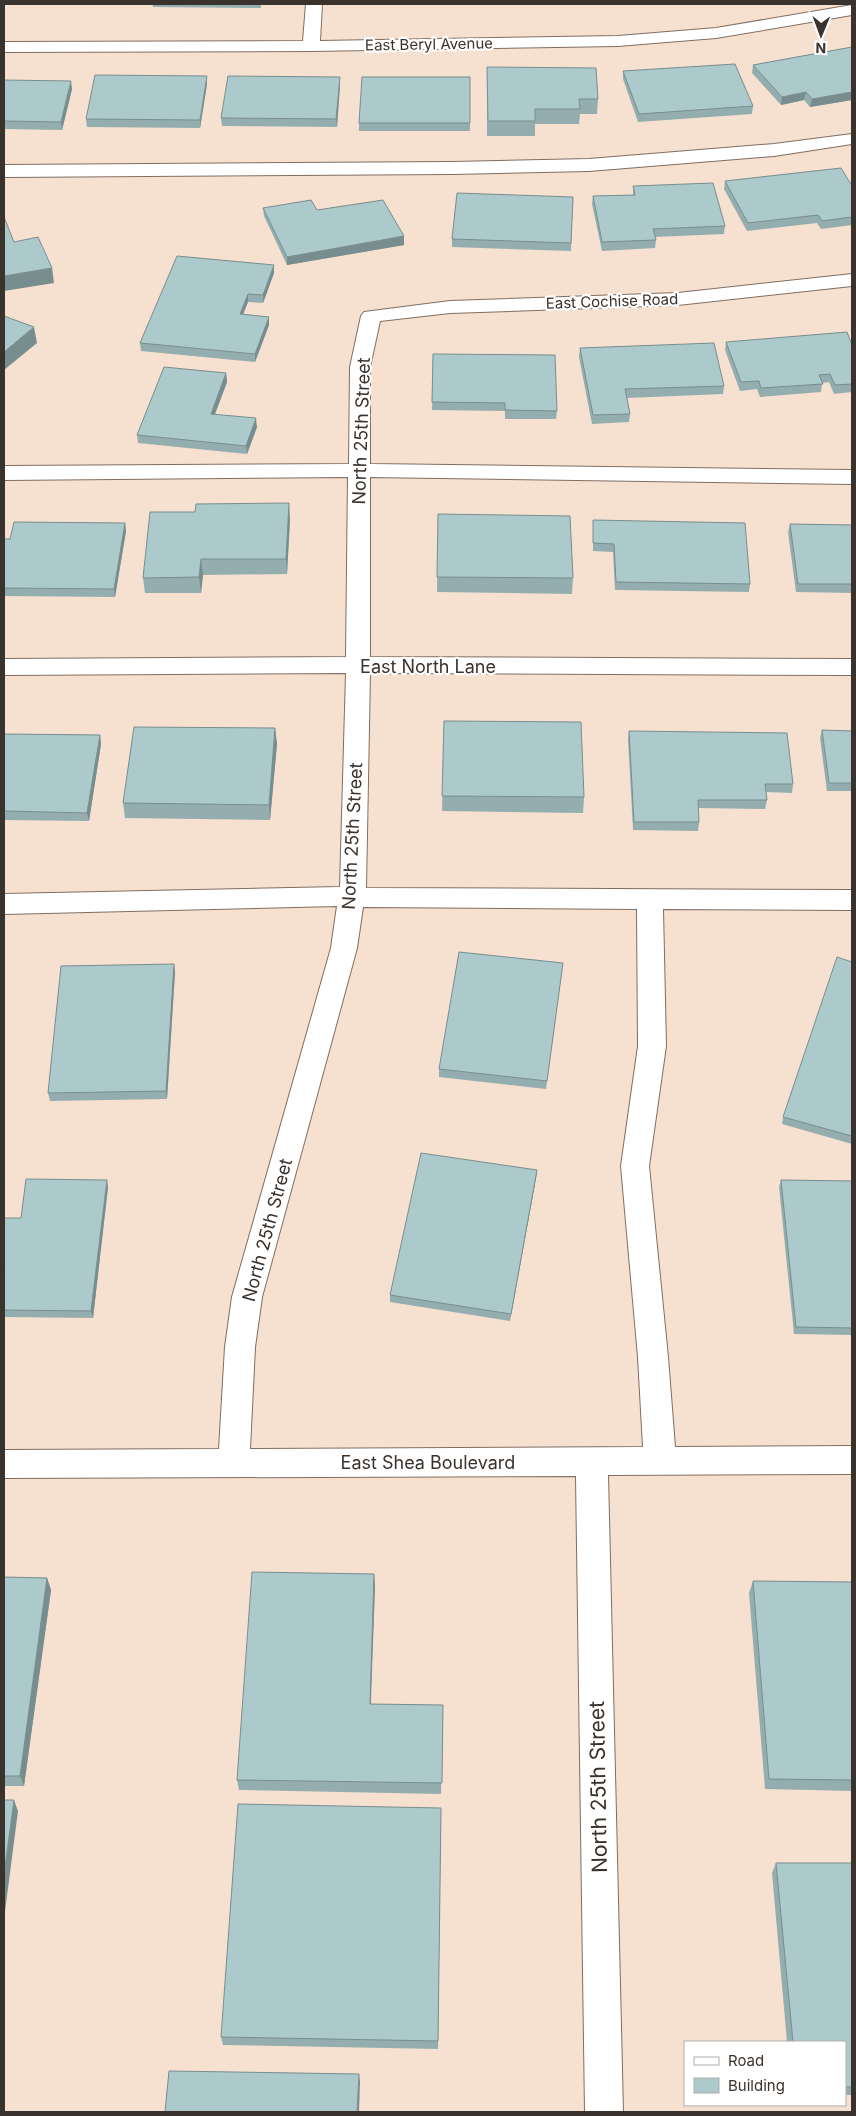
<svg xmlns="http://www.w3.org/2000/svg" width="856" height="2116" viewBox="0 0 856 2116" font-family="Inter,sans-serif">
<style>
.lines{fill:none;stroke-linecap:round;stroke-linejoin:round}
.minor-casing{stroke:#816e60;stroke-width:2}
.minor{fill:#fff;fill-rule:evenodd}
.wall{fill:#94aeaf}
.shaded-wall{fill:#788d8e}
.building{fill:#accacb;stroke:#788d8e}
.labels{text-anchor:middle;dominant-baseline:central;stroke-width:4.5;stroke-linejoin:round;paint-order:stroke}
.far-street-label{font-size:15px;fill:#3a322c;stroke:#fff}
.street-label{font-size:18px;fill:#3a322c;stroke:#fff}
.near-street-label{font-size:21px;fill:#3a322c;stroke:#fff}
</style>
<rect width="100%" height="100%" fill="#f6e0d0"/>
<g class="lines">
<g class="minor-casing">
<path id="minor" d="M306,4H322L320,41L618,36L716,28L852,5V15L716,38L618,46L311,51L4,52V42L303,41Z
M852,134V144L774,156L589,171L452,174L4,177V165L452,162L589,159L774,144Z
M852,274V286L678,305L450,313L380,321L370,367V464L852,470V484L370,477V657L852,659V675L370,673L366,888L852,890V910L663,909L666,1046L649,1166L668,1357L675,1447L852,1446V1474L608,1475L623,2112H585L576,1476L4,1478V1450L219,1449L225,1347L232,1297L331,948L337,906L4,914V894L340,887L346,673L4,675V659L346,657L348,477L4,480V466L349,464L350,367L361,316L364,312L450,301L678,293ZM363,907L637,909L638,1046L621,1166L638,1357L643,1447L250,1449L255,1347L262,1297L357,948Z"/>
</g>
<use href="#minor" class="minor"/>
</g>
<path class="wall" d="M152,4H261V8L153,7Z
M366,4H468V5H366Z
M852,47V100L810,107L804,100L781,105L752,73L753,65Z
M487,67L598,99L597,114H580L579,124H535V136H487Z
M623,71L753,106L752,114L638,122L623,79Z
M207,76V84L200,128L87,127L86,119Z
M470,77V131H359V123Z
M4,80L72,89L62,130L4,129Z
M340,85L337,127L222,126L221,118Z
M725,181L852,186V225L821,229L817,223L747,231L724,189Z
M633,186L725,226L724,234L655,237L656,240L655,248L602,251L592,204L593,196L633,195Z
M573,197L571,251L452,247V239Z
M263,208L317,210L404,236V245L287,265L264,216Z
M274,265V273L263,303L248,302L243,314L269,317V325L255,362L141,351L140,343Z
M726,342L852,345V392L834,394L829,382L822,383L821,392L760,397L757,389L740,391L725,350Z
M580,348L724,386L723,394L627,398L630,414L629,422L592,424L579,357Z
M433,354L557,411L556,419H505V411L432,410Z
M226,373L227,382L215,414L257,427L247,454L138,443L137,435Z
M438,514L573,578L572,594L437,592Z
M290,519L287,574L203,575L201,593H145L143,578Z
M593,520L750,584L749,592L615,590L613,552L593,551Z
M125,523L126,531L115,597L4,596V539H10Z
M790,524L852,525V593L796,592L788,532Z
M444,721L584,797L583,813L442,811Z
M275,728L277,744L270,820L125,818L123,803Z
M822,730L852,731V791H827L820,738Z
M629,731L793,784L792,793L766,792L767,800L765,809L698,808L699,822L698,831L633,830L628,739Z
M4,734L100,735L101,744L89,821L4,820Z
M852,962V1144L782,1124L783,1117Z
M563,963L546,1089L439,1077V1069Z
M174,964L175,972L167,1099L50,1101L48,1093Z
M537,1170L536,1178L510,1321L390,1302V1295Z
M781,1180L852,1181V1335L794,1334L779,1187Z
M108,1187L93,1318L4,1317V1218H21Z
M374,1574L375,1586L371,1704L443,1705L441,1794L239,1790L237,1780Z
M4,1577L47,1578L51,1590L24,1786H4Z
M753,1581L852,1582V1791L765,1789L749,1593Z
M441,1808L438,2049L223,2045L221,2037Z
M776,1863H852V2095H845V2042H787L772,1873Z"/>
<path class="shaded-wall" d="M207,76V84L200,128V120Z
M340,77V85L337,127L336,119Z
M71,81L72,89L62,130L61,122Z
M806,92L804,100L781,105L782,97Z
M852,92V100L810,107L812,99Z
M404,236V245L287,265V257Z
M274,265V273L263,303V295Z
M52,268L54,283L4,291V276Z
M248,294V302L240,322V314Z
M269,317V325L255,362V354Z
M34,327L37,343L4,370V352Z
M226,373L227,382L212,422L211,414Z
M256,418L257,427L247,454L246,446Z
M289,503L290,519L287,574L286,559Z
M125,523L126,531L115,597L114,589Z
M201,559L203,575L201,593L199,577Z
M275,728L277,744L270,820L269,805Z
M100,735L101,744L89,821L87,813Z
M174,964L175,972L167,1099L166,1091Z
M537,1170L536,1178L510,1321L511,1314Z
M107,1180L108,1187L93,1318L91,1311Z
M374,1574L375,1586L370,1715V1704Z
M47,1578L51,1590L24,1786L20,1776Z
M14,1800L18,1811L4,1919V1874Z
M359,2074L360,2082L359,2112H357Z"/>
<path class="building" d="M852,47V92L812,99L806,92L782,97L753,65Z
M735,64L753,106L639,114L623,71Z
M487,67L596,68L598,99H579L580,109H535V121H488Z
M95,75L207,76L200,120L86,119Z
M228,76L340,77L336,119L221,118Z
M362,77H470V123H359Z
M4,80L71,81L61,122L4,121Z
M841,168L852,186V217L822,221L818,215L748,223L725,181Z
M713,183L725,226L653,229L656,240L602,242L593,196L635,195L633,186Z
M457,193L573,197L571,243L452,239Z
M311,200L317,210L383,200L404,236L287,257L263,208Z
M4,217L14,242L38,237L52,268L4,276Z
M177,256L274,265L263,295L248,294L240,314L269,317L255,354L140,343Z
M4,316L34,327L4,352Z
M847,332L852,345V384L835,385L830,374L819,375L823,384L761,388L759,381L741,382L726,342Z
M714,343L724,386L625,389L630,414L593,415L580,348Z
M433,354L555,355L557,411L505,410V403L432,402Z
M164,367L226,373L211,414L256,418L246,446L137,435Z
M289,503L286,559H201L199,577L143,578L150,512H195L196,504Z
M438,514L570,516L573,578L437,577Z
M593,520L745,523L750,584L616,582L614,544L593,543Z
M14,522L125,523L114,589L4,588V539H10Z
M790,524L852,525V584H798Z
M444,721L581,722L584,797L442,796Z
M134,727L275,728L269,805L123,803Z
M822,730L852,731V783H829Z
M629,731L787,733L793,784H765L767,800H698L699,822H634Z
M4,734L100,735L87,813L4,811Z
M459,952L563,963L547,1081L439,1069Z
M837,957L852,962V1136L783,1117Z
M174,964L166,1091L48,1093L61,966Z
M421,1153L537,1170L511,1314L390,1295Z
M26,1179L107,1180L91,1311L4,1310V1270L5,1265H4V1218H21Z
M781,1180L852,1181V1328L796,1327Z
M252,1572L374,1574L370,1704L443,1705L442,1783L237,1780Z
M4,1577L47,1578L20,1776H4Z
M753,1581L852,1582V1780L769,1779Z
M4,1800H14L4,1874Z
M238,1804L441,1808L438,2041L221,2037Z
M776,1863H852V2087H845V2042H793Z
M169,2071L359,2074L357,2112H165Z"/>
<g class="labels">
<g class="far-street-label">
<text transform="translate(429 44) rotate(-1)">East Beryl Avenue</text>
<text transform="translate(612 301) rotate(-2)">East Cochise Road</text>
</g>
<g class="street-label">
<text transform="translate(361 431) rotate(-88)">North 25th Street</text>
<text x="428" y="666">East North Lane</text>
<text transform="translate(352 836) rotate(-87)">North 25th Street</text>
<text transform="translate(267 1230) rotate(-75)">North 25th Street</text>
<text x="428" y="1462">East Shea Boulevard</text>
</g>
<g class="near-street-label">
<text transform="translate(598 1787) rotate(-91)">North 25th Street</text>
</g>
</g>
<rect width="856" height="2116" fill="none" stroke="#3a322c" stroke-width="10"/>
<rect x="684" y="2041" width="162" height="65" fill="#ffffff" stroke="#b0adab"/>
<rect x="694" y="2057" width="25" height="8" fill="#ffffff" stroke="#b0adab"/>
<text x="728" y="2066" font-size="15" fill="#3a322c">Road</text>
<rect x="694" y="2078" width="25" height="15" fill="#accacb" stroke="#b0adab"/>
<text x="728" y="2091" font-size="15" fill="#3a322c">Building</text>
<g transform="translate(821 35) rotate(181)" stroke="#ffffff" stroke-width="4" paint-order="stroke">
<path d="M0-4L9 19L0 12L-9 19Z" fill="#3a322c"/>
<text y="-8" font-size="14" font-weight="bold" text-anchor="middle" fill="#3a322c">N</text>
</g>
</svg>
